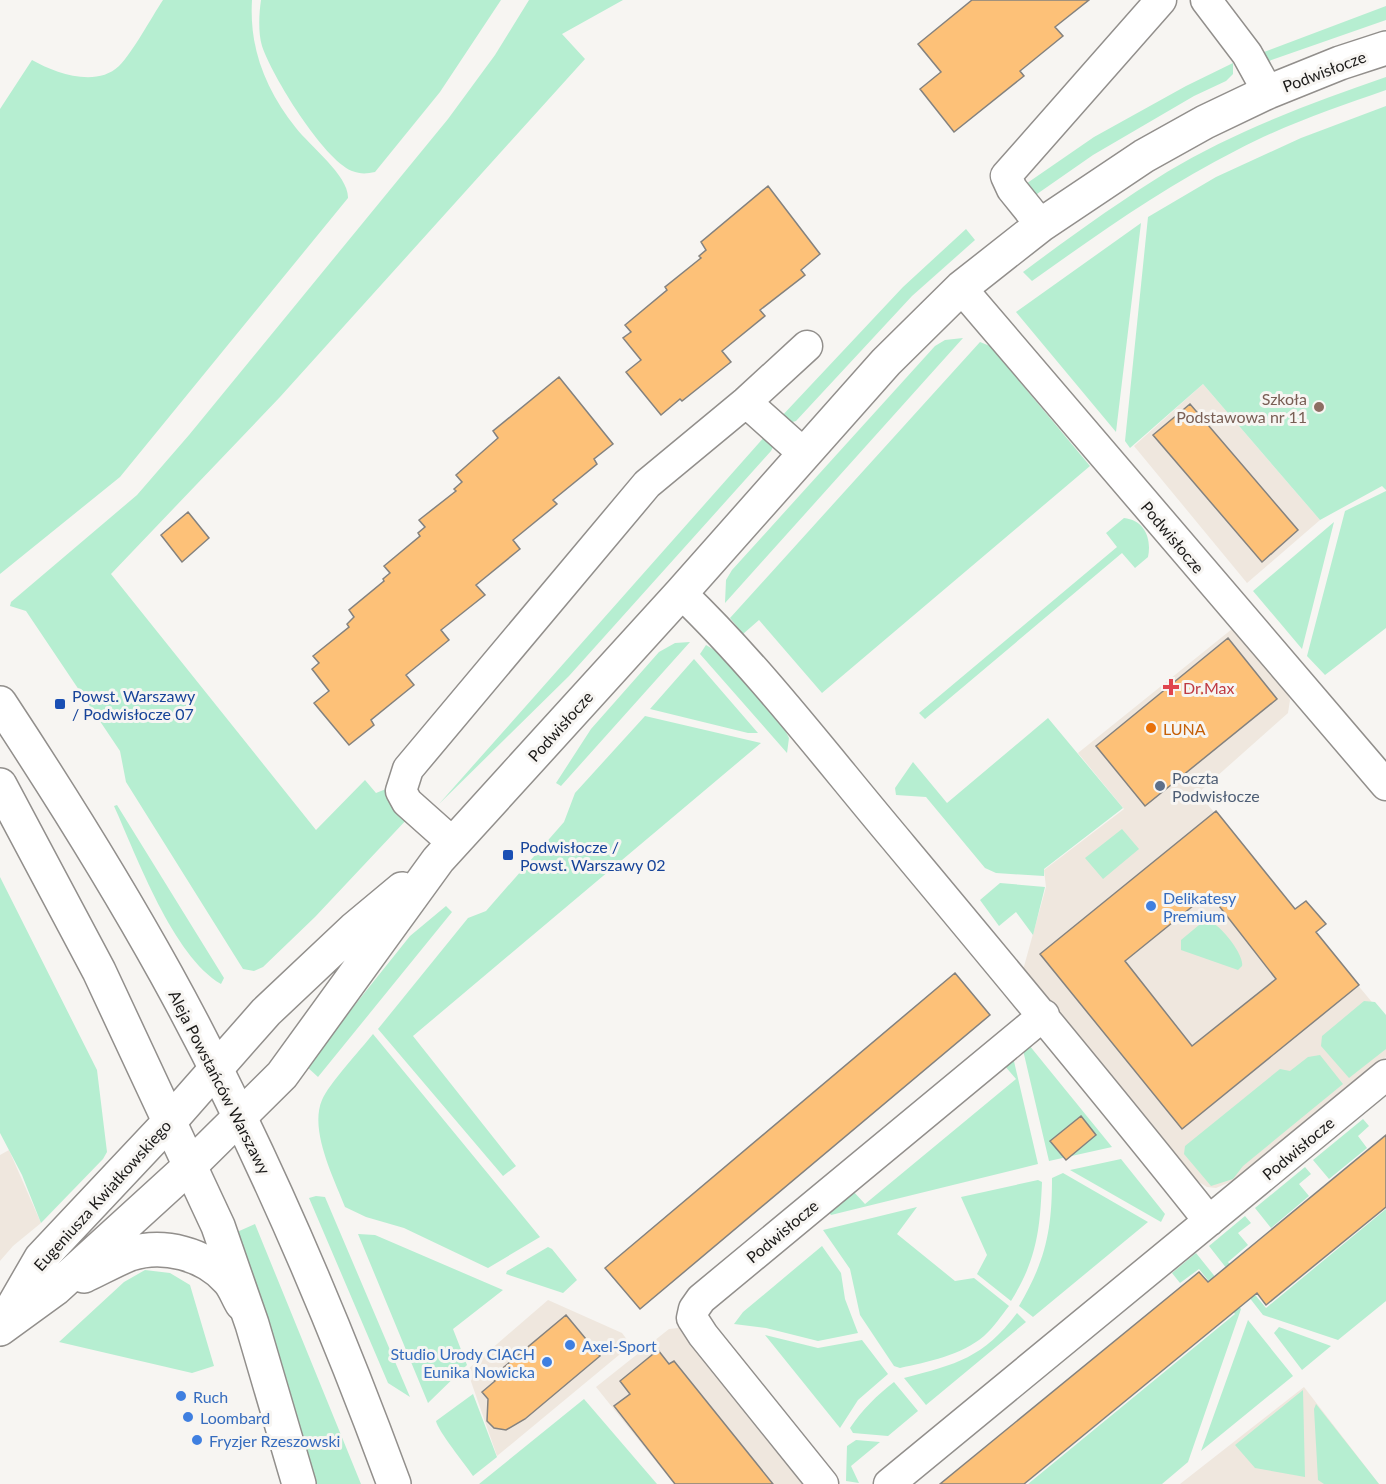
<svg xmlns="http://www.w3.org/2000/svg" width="1386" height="1484" viewBox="0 0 1386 1484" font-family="Lato,sans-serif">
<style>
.built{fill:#efe7de}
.green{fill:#b6eed1}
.building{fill:#fdc178;stroke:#84827f;stroke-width:1.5;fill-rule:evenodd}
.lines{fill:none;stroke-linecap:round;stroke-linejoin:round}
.street-casing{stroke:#928f8c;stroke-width:33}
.secondary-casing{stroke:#928f8c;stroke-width:36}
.primary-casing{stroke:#928f8c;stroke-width:36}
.street{stroke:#fff;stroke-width:30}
.secondary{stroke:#fff;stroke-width:33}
.primary{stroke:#fff;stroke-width:33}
.education-dot{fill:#8d6e63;stroke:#f7f5f2;stroke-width:2}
.health-dot{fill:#e0444e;stroke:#f7f5f2;stroke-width:2}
.transit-dot{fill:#1a4fb4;stroke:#f7f5f2;stroke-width:2}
.food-dot{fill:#e8710a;stroke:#f7f5f2;stroke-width:2}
.service-dot{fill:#5c6f8a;stroke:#f7f5f2;stroke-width:2}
.shop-dot{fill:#3f7fe0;stroke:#f7f5f2;stroke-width:2}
.labels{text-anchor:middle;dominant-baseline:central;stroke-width:6;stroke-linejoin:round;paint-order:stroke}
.street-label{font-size:16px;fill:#1a1918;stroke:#f7f5f2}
.education-label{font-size:16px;fill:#785e54;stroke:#f7f5f2;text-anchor:end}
.health-label{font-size:16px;fill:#be3a42;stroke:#f7f5f2;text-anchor:start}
.transit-label{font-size:16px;fill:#164399;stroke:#f7f5f2;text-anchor:start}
.food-label{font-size:16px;fill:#c56008;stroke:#f7f5f2;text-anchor:start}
.service-label{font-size:16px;fill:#4e5e75;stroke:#f7f5f2;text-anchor:start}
.shop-label{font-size:16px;fill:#366cbe;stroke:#f7f5f2;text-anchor:start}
</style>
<rect width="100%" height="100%" fill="#f7f5f2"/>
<path class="built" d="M1203,384L1320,520L1247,583L1134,446Z
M1232,629L1287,692L1290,700L1288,713L1198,793L1386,1019V1057L1237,1179L1216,1188L1207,1187L1196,1180L1023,970L1046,887L1044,870L1124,809L1078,753Z
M9,1150L41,1223L13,1246L0,1261V1155Z
M548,1300L622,1333L631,1345L497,1456L467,1370Z
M687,1327L812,1484H674L596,1387L669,1329Z
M1304,1387L1379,1484H1180Z"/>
<path class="green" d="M163,0H252C249,49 266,90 296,128C310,146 349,176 348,198L120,477L0,574V109L32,60C55,73 96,88 119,66C133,52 151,18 163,0Z
M261,0H501L440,92L375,172C366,174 360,174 352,171C323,159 272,76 262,46C258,33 259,13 261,0Z
M529,0H623L562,34L585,59L280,397L111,574L316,830L365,780L376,793L386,789L409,817L315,917L263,967L254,971L243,969L126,782L120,751L26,611L10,606L11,602L137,495L189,435L448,119L495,55Z
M1386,6V20L1266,62L1259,54Z
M1233,63V74L1226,81L1194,96L1093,155L1037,194L1031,195L1020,188L1094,137L1186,86Z
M1386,77V90C1335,108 1284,125 1237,150C1164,187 1098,234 1032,281L1023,272C1070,237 1117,203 1167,172C1235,131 1311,103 1386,77Z
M1386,106V490L1382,486L1320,520L1203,384L1130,448L1125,441L1148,217L1216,177L1301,138Z
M1141,223L1116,432L1016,312Z
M966,229L975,240L912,296L796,421L789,423L780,418L903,287Z
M963,338L725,603L726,580L732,570L935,346L945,340Z
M980,342L990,346L1090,466L822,693L759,620L743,634L730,618Z
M766,435L774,445L771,451L569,676L439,804Z
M1386,491V628L1325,675L1307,656L1345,511Z
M1124,518C1144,520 1152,538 1148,557L1135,568L1122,553L925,719L919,713L1117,547L1106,533Z
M1334,522L1302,649L1253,591Z
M690,642L561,786L556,783L591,729L659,652L675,643Z
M706,645L721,654L783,726L789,738L787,753L700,654Z
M694,659L758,733H748L650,709Z
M645,716L761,743L413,1036L516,1166L503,1176L378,1029L468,918L486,911L564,822L575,793Z
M1048,718L1123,808L1044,869V876L996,873L985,868L926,797L896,795L895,788L913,762L947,803Z
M117,805L224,978L221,984C173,956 137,857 114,806Z
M1122,829L1139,849L1103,879L1085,858Z
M0,877L97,1070L107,1152L103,1159L41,1223L22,1175L0,1133Z
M1000,883L1045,887L1033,935L1016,912L999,926L980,900Z
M446,906L452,912L318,1077L306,1066L410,936Z
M1205,920C1217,919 1245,955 1242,966L1238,970L1181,950V940Z
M1364,1001L1375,1002L1386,1015V1049L1349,1078L1321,1046L1322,1036Z
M373,1034L540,1237L488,1268L404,1228L366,1217L345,1207C334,1178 309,1130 322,1100C328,1085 361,1049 373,1034Z
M1029,1045L1112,1147L1049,1161L1023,1050Z
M1320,1055L1343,1084L1243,1166L1233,1179L1211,1186L1184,1154L1185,1146L1280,1069L1290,1071L1308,1057Z
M1013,1057L1038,1164L831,1215L828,1211L853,1191L865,1204L1016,1079L1004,1065Z
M1363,1119L1369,1126L1358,1136L1367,1148L1329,1179L1313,1160Z
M1121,1159L1165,1214L1161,1222L1070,1170Z
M1305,1167L1311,1174L1299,1184L1309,1196L1271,1228L1255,1208Z
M1063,1173L1148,1222L1033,1317L1019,1306C1046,1260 1052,1230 1052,1178Z
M1038,1180L1042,1182C1040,1230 1037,1259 1011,1301L977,1274L987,1255L961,1197Z
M316,1196L325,1197L410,1397L388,1383L309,1198Z
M917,1207L897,1234L955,1281L974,1278L1009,1306C1001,1316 994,1327 984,1336C962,1355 927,1362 900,1368L894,1366L860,1315L850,1269L823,1230Z
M1386,1209V1301L1338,1340L1263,1315L1209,1246L1245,1216L1251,1223L1238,1233L1248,1245L1228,1262L1266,1308Z
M255,1224L361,1484H317L282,1364L237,1232Z
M358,1234L375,1235L503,1290L453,1329L467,1365L428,1403Z
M822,1246L841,1273L845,1299L858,1333L818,1341L766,1328L734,1324L743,1312Z
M548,1247L552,1249L577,1280L563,1293L506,1274L507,1271Z
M1196,1253L1241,1309L1188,1462L1162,1484H1028L1235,1314L1199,1269L1180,1283L1172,1273Z
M145,1270L170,1273L190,1285L214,1366L192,1373L59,1342L124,1282Z
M1017,1313L1026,1322L926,1405L904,1378C957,1364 983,1358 1017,1313Z
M1248,1320L1293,1376L1201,1451Z
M1279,1327L1331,1346L1302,1370L1274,1333Z
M765,1335L818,1348L862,1340L888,1374L858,1400L840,1428Z
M894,1382L918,1411L888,1436L853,1433L850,1428C862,1410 877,1395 894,1382Z
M1303,1390L1305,1477L1255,1468L1235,1445Z
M473,1394L497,1457L473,1476C465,1464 438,1431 436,1421Z
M584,1399L657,1484H479Z
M1316,1404L1379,1484H1324L1318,1480L1314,1409Z
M856,1440L880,1442L851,1466L859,1483L846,1481L847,1446Z"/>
<path class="building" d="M972,0H1089L1055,27L1063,36L1020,71L1024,76L954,132L920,89L941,72L918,44Z
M768,186L820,254L801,270L805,275L760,310L765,316L722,351L731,362L682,401L680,399L661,415L626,372L641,360L623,338L631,332L625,325L667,290L665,287L701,258L699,256L706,250L701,242Z
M559,377L613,444L594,459L597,464L553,500L557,504L513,540L520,549L476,585L485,595L441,630L449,640L406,675L414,685L371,720L374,725L349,745L314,703L329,691L312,669L319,663L313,656L349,627L347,624L354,617L349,610L384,581L383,579L390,573L384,566L420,536L418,533L425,527L419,520L456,491L454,489L462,482L456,475L498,438L493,431Z
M1190,404L1298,530L1262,562L1153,435Z
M188,512L209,538L182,562L161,535Z
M1228,638L1277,699L1145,806L1096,746Z
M1216,811L1295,909L1306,901L1326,924L1316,932L1359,985L1182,1129L1040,954ZM1209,893L1276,979L1192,1046L1125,961Z
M955,973L990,1015L640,1309L605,1268Z
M1081,1116L1096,1135L1066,1160L1050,1141Z
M1386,1135V1207L1266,1305L1257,1293L1024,1484H940L1199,1272L1208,1282Z
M566,1315L600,1356L525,1419L506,1430L494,1428L487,1421L488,1399L482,1392L495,1381L492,1377Z
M658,1350L669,1364L674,1361L773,1484H675L614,1406L630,1394L620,1381Z"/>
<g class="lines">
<g class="street-casing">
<path id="street" d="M1206,0L1247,54L1268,92
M1041,225L1012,189L1006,176L1161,0
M961,288L1386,785
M746,402L803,453
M681,593C758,667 824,754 893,836C999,963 1106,1091 1209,1221
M453,843L407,802L401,791L408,769L647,484L746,402L807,346
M823,1484L703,1335L692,1318L694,1309L701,1299L1044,1015
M889,1484L1386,1075"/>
</g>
<g class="secondary-casing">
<path id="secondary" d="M84,1276C99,1269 115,1260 130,1254C163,1243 205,1254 228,1280C234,1286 237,1296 242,1304
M4,1322L41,1258L170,1121L266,1012L354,929L402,889
M0,1329L55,1289L191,1165L282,1075L438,860L681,593L886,362L961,288L1041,225L1144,156L1205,122L1268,92L1340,63L1386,48"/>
</g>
<g class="primary-casing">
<path id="primary" d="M0,703C58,791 115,882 166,974C256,1137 330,1310 394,1484
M0,785L99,971L218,1226L252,1324L299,1484"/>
</g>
<use href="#street" class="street"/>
<use href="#secondary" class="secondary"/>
<use href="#primary" class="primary"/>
</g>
<circle class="education-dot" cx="1319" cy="407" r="6"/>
<path class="health-dot" d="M1168 678h6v6h6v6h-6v6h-6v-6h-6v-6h6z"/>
<g class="transit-dot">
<rect x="54" y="698" width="12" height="12" rx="3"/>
<rect x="502" y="849" width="12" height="12" rx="3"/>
</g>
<circle class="food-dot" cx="1151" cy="728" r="6"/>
<circle class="service-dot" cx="1160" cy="786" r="6"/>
<g class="shop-dot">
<circle cx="1151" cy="906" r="6"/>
<circle cx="570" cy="1345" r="6"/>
<circle cx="547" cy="1362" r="6"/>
<circle cx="181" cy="1396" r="6"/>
<circle cx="188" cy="1417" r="6"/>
<circle cx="197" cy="1440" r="6"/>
</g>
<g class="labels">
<g class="street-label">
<text transform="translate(1324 71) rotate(-21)">Podwisłocze</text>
<text transform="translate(1173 537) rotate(50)">Podwisłocze</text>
<text transform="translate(560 726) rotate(-48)">Podwisłocze</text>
<text transform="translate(220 1082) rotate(63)">Aleja Powstańców Warszawy</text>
<text transform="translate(1298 1148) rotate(-40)">Podwisłocze</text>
<text transform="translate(102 1195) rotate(-48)">Eugeniusza Kwiatkowskiego</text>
<text transform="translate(782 1231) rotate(-40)">Podwisłocze</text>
</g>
<g class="education-label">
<text x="1307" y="398">Szkoła<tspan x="1307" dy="18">Podstawowa nr 11</tspan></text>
</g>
<g class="health-label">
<text x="1183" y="687">Dr.Max</text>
</g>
<g class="transit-label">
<text x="72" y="695">Powst. Warszawy<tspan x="72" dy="18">/ Podwisłocze 07</tspan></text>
<text x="520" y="846">Podwisłocze /<tspan x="520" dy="18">Powst. Warszawy 02</tspan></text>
</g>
<g class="food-label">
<text x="1163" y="728">LUNA</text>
</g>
<g class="service-label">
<text x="1172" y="777">Poczta<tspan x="1172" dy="18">Podwisłocze</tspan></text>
</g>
<g class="shop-label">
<text x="1163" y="897">Delikatesy<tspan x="1163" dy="18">Premium</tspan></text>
<text x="582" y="1345">Axel-Sport</text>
<text x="535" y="1353" text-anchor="end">Studio Urody CIACH<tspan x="535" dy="18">Eunika Nowicka</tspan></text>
<text x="193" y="1396">Ruch</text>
<text x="200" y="1417">Loombard</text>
<text x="209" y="1440">Fryzjer Rzeszowski</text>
</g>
</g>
</svg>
